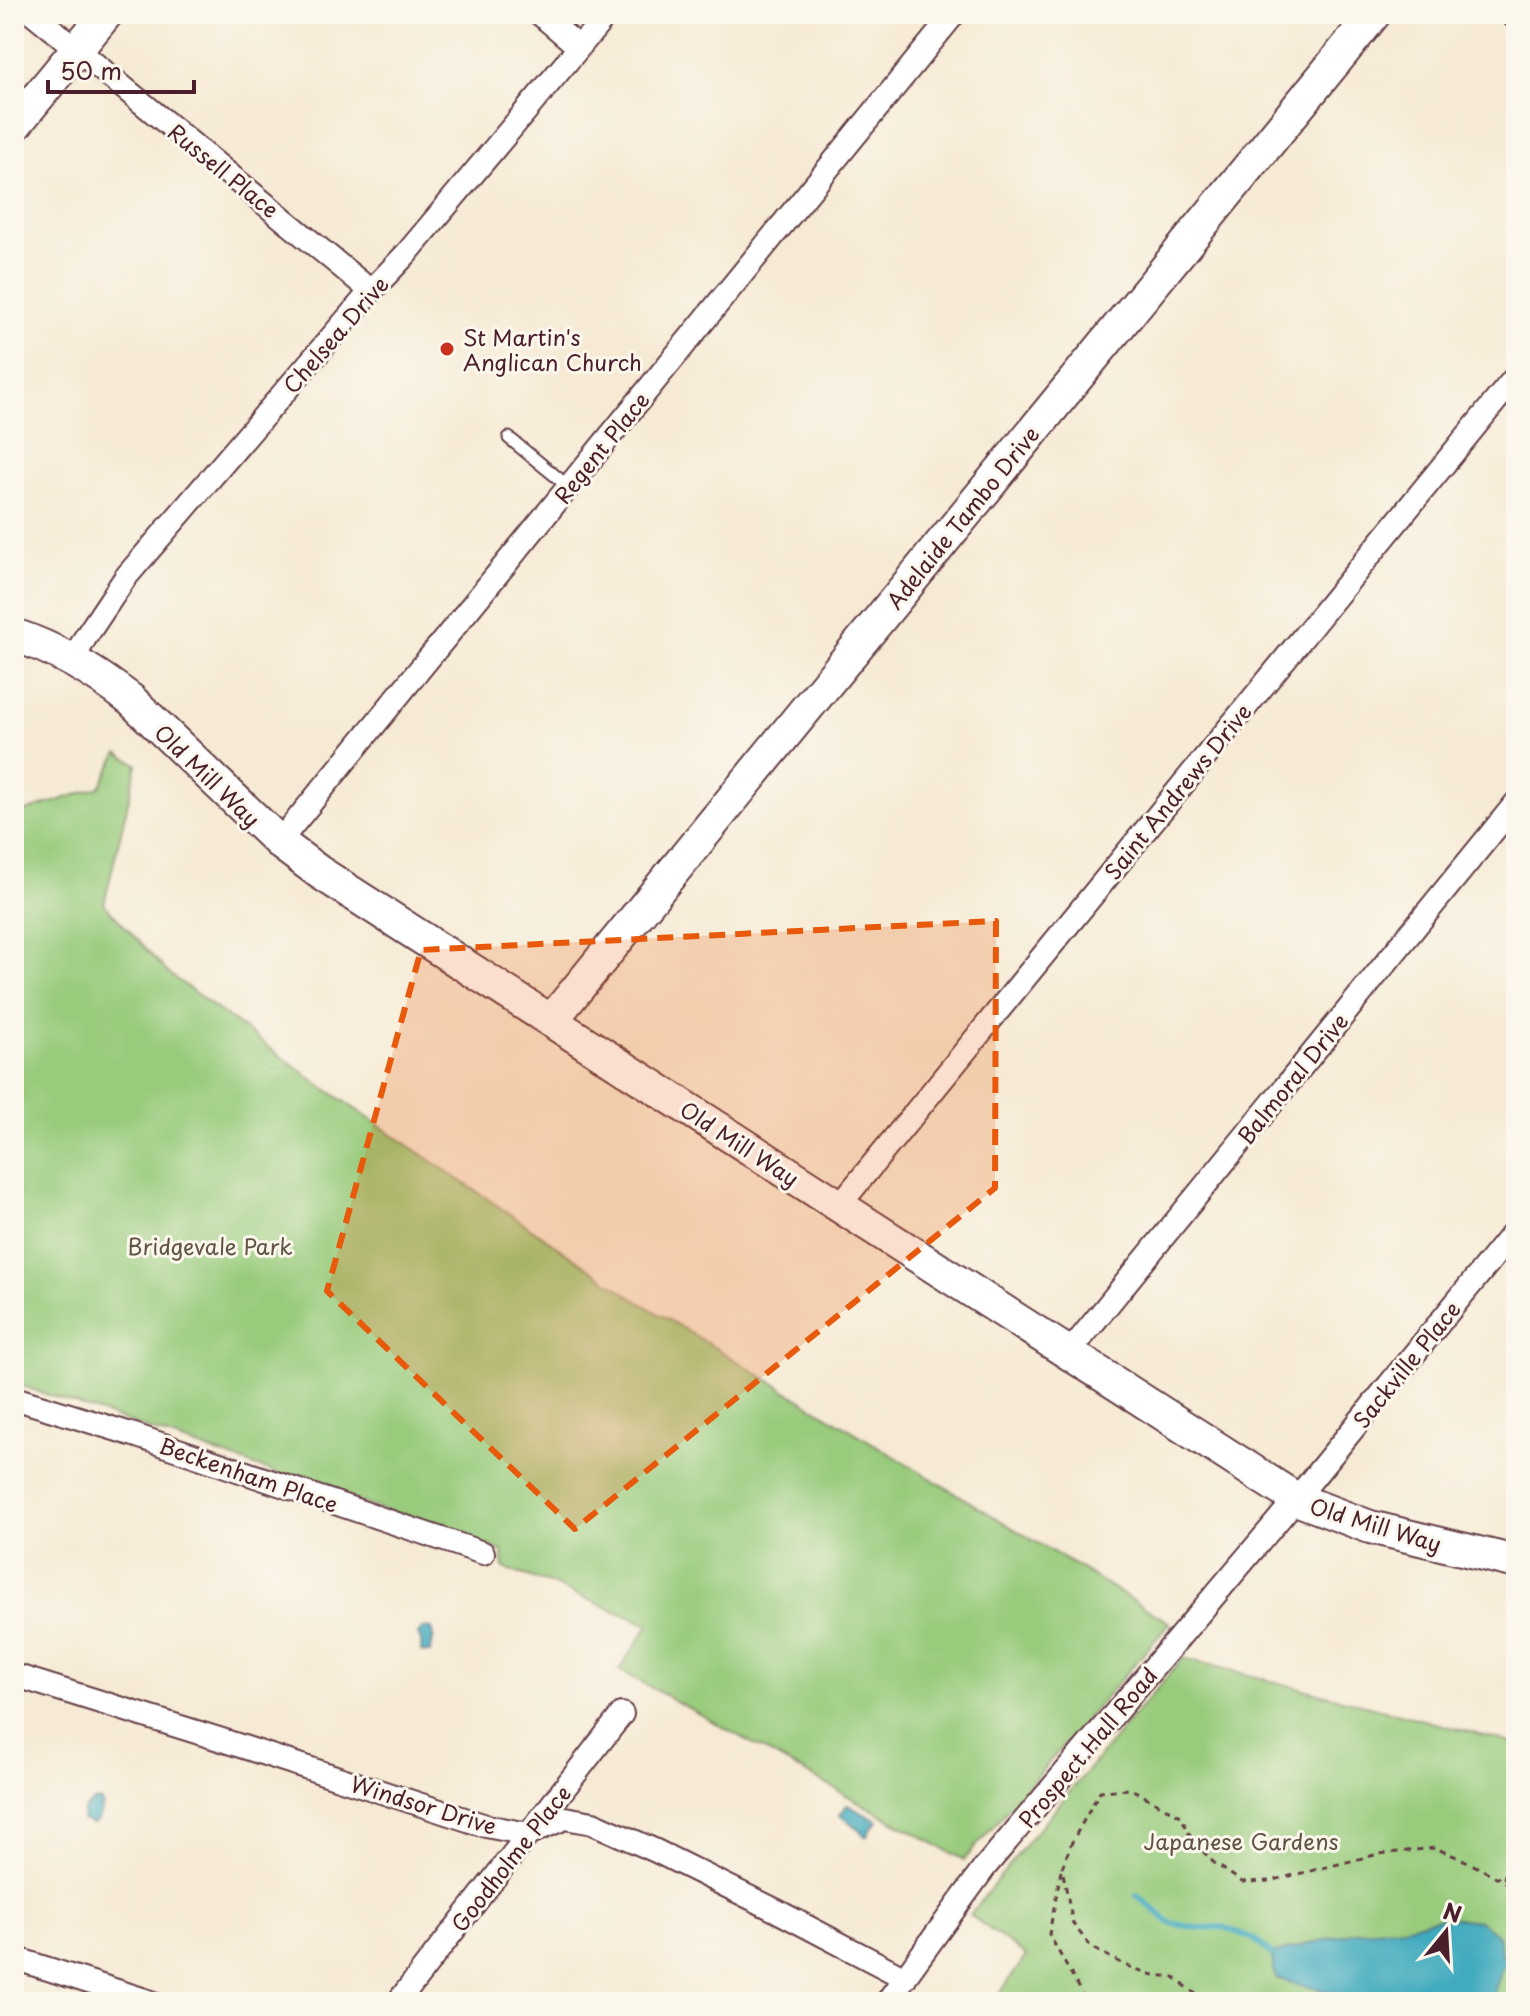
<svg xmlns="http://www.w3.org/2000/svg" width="1530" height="2016" viewBox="0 0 1530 2016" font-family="'Playpen Sans',sans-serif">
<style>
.green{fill:#98cb7c;stroke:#717554;stroke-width:2}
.water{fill:#3faabe;stroke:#446474;stroke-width:2}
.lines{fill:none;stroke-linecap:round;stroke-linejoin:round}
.stream{stroke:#3faabe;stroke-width:6}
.lane-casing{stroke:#643d44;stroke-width:15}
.street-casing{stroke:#643d44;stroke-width:26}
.secondary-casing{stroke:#643d44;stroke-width:36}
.path{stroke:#643d44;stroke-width:3;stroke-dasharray:6 6;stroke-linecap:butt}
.lane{stroke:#fff;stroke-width:11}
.street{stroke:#fff;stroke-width:22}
.secondary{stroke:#fff;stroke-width:32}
.marked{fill:#e8590c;fill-opacity:0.2;stroke:#e8590c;stroke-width:6;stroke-dasharray:16 10;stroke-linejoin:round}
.poi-dot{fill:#c8321e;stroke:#fbf7ec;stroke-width:3}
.labels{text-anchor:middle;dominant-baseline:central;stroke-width:6;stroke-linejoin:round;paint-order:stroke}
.street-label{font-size:22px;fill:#4a1f2b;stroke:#fbf7ec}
.poi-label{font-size:22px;fill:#4a1f2b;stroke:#fbf7ec;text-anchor:start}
.park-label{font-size:22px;fill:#615343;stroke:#fbf7ec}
</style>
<rect width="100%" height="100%" fill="#fbf7ec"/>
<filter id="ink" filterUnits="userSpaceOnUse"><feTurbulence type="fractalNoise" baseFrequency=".0125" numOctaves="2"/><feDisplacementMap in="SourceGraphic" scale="16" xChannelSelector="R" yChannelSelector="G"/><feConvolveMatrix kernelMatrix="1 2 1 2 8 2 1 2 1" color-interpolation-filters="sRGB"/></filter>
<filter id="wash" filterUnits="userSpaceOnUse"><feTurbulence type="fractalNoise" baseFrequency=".006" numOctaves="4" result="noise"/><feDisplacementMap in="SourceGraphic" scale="32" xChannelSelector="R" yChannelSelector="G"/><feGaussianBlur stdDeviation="1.8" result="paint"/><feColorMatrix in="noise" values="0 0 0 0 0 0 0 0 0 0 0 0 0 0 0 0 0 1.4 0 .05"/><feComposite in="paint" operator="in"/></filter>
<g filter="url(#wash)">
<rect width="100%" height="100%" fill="#f6ead4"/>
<path class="green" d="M118,753L137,764L104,904L168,973L320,1085L636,1300L1170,1623L964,1860L619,1670L649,1625L554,1585L504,1568L502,1551L14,1383V815L100,787Z
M1183,1658L1516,1744V2002H994L1026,1956L970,1915L1033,1835Z"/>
<path class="water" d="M423,1628L432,1629L434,1636L430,1653L421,1652V1641L418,1634Z
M100,1801L103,1805L98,1820L93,1824L82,1820L83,1810L93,1802Z
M847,1805L878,1821L868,1832V1835L865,1837L860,1830L840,1815Z
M1442,1917L1479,1921L1498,1936L1504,1961L1492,2002H1420L1411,1997C1380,2006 1367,2001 1337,1994C1317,1988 1297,1985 1276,1978L1271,1954L1354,1932L1404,1927Z"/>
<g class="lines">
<path class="stream" d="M1137,1895L1170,1923L1197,1928L1223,1927L1254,1939L1271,1954
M1504,1961L1516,1964"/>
</g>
</g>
<g filter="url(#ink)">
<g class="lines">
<g class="lane-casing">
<path id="lane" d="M509,438L569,487"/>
</g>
<g class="street-casing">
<path id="street" d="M34,14L371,291
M540,14L579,47
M1511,14L1516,18
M73,660L85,638L125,578L371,291L407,253L607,14
M279,842L954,14
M838,1207L1516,376
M1068,1354L1516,803
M14,1398L134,1435L483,1553
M14,1675L222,1740L486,1826L528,1834L565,1818L593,1823L656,1851L777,1911L905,1978
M14,1958L151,2002
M398,2002L622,1714
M887,2002L985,1867L1296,1499L1516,1229"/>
</g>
<g class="secondary-casing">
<path id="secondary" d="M14,126L106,14
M14,635C57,649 95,672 131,700L279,842L319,872L1296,1499L1370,1527L1516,1562
M551,1021L1374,14"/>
</g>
<path class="path" d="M1061,1871L1049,1934L1086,2002
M1504,1879L1508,1862L1516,1855
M1206,2002L1174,1977L1153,1975L1127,1966L1092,1948L1073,1924L1062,1868L1072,1842L1100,1791L1131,1789L1181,1816L1191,1838L1213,1862L1242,1882L1270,1881L1379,1854L1435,1848L1464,1860L1504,1881L1516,1890"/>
<use href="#lane" class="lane"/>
<use href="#street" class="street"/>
<use href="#secondary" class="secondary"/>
</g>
</g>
<path class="marked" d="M996,921L995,1188L575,1529L327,1291L421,950Z"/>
<circle class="poi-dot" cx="447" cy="349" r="8"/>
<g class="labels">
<g class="street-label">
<text transform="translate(224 170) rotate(39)">Russell Place</text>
<text transform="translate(335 334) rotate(-49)">Chelsea Drive</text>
<text transform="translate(601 447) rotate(-51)">Regent Place</text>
<text transform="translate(962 517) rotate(-51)">Adelaide Tambo Drive</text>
<text transform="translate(208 775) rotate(44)">Old Mill Way</text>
<text transform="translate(1177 791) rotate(-51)">Saint Andrews Drive</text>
<text transform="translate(1292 1078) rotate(-51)">Balmoral Drive</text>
<text transform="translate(740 1143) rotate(33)">Old Mill Way</text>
<text transform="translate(1406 1364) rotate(-51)">Sackville Place</text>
<text transform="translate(249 1474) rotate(19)">Beckenham Place</text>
<text transform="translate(1376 1524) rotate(17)">Old Mill Way</text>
<text transform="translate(1087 1747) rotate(-50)">Prospect Hall Road</text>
<text transform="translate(424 1804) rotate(17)">Windsor Drive</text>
<text transform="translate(510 1858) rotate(-52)">Goodholme Place</text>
</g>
<g class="poi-label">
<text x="463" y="336">St Martin's<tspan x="463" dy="25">Anglican Church</tspan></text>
</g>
<g class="park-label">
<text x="210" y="1245">Bridgevale Park</text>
<text x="1241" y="1840">Japanese Gardens</text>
</g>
</g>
<rect width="1530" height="2016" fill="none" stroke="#fbf7ec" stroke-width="48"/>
<g transform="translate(1446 1932) rotate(18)" stroke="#fbf7ec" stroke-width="6" paint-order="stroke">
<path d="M0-6L14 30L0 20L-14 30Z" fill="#4a1f2b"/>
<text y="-12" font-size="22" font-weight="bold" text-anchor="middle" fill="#4a1f2b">N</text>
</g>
<path d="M48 80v12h146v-12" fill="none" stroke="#4a1f2b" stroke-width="4"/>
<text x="60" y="80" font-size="24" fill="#4a1f2b" stroke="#fbf7ec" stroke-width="6" paint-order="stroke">50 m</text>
</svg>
